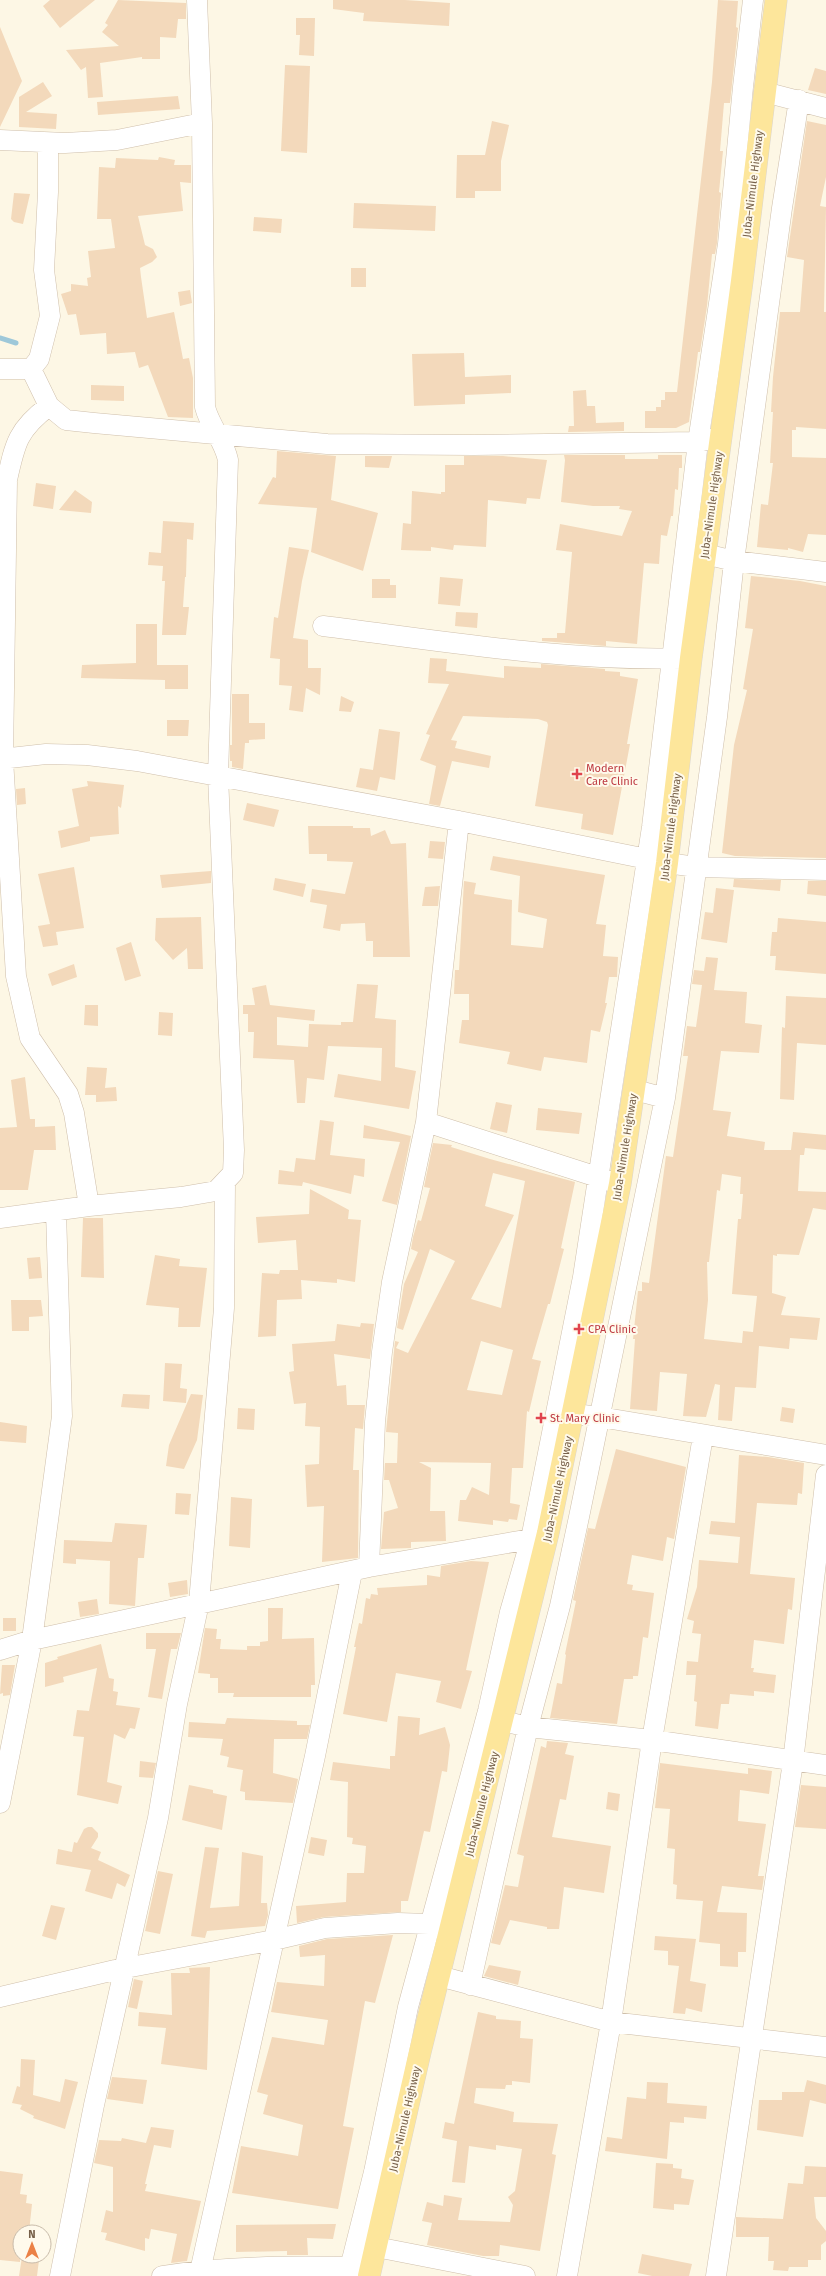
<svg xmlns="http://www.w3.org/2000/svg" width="826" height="2276" viewBox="0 0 826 2276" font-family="'Fira Sans',sans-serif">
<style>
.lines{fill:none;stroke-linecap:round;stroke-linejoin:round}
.stream{stroke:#9ec8d9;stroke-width:5}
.building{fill:#f3d9bb;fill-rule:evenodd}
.street-casing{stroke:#cfbfab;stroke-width:21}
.primary-casing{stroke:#dcd6d0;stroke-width:23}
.street{stroke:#fff;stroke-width:20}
.primary{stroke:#fde69b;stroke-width:22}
.health-dot{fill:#e0444e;stroke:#fffaec;stroke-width:1.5}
.labels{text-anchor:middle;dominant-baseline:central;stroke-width:4;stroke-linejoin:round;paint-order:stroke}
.street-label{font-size:11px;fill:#776049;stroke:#fffaec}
.health-label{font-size:11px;fill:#be3a42;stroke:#fffaec;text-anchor:start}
</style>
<rect width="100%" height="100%" fill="#fdf7e5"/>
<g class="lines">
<path class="stream" d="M0,338L16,343"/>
</g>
<path class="building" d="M50,0H95L60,28L43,6Z
M118,0L186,3V19H178L176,38L160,37V59H142V57L100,63L103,97L88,98L86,67L81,70L66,50L119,46L102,32L108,25L105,23Z
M333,0H405L450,3L449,26L363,21L364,13L333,9Z
M718,0L738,1L736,27L738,28L730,103H724L720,151H723L719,192L721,193L717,243L715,254H712L707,306L700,352H698L689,422L676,428H645V411H656V407H661V400H665V392H677L712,82Z
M296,18H315L314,56L299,55L300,35H296Z
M0,27L22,81L0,127Z
M285,65L310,66L307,153L281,151Z
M815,68L826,71V94L808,90Z
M43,82L52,96L26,112L57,114L56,129L19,127V97Z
M178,96L180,109L98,115L97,102Z
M492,121L509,125L501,161V191H475V198H456L457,155H485Z
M807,121L826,125V177L820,206L826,207L824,312H826V429L796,427V430H792V457L826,458V535L808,534L803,552L788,548V550L757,547L761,504L768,505L773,463H770L773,412H771L773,377L780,312H800L804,260L787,257Z
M159,157L175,160L174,165H191V183L180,182L183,211L138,216L145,245L153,249L157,257L152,262L140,268L141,277L147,318L174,312L183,359L189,358L193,378V418L168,417L148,365L139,368L135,352L107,354L106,333L80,335L76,314L68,315L61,294L71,291V284L88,286L87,278L91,277L88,251L115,248L111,219H97L99,167L115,168L116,158L158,160Z
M14,193L30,194L23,224L14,222L11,219Z
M354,203L436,206L435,231L353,228Z
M254,217L282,219L281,233L253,231Z
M351,268H366V287H351Z
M190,290L192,303L180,306L178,292Z
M464,353L465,377L511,375V393L465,395V404L414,406L412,354Z
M91,385L124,386V401L91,400Z
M586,390L587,406H595L596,423L624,422V431L568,432L569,426H574L573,391Z
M277,451L336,456L331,500L378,513L363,571L311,552L317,508L258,504L273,477L276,478Z
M564,455H625V459H658V455H682V468H679L678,490L675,489L673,516H671L667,536L661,535L659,564L644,563L637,644L606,641V646L542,641V638H557V633H565L572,552L556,550L560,524L622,536L632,511L619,509L620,506H593L561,502L565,460Z
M365,456H392L389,468L365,467Z
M464,456H503L547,460L540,499L527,498L526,504L488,500L486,547L454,545L453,550L431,547V551L401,550L403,523L411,524L412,491L441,494V492H445V465H464Z
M36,483L56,486L53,509L33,506Z
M75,490L92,502L91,513L59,510Z
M163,521L194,523L193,540L187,539L186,577H185L183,607H189L186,635H162L165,581H162L163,566L148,565L149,552L161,553Z
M289,547L309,550L302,581L293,638L308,640V668H321L320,695L306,688L303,712L289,710L292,686L279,685L280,659L270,658L274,617L278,618Z
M751,576L800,581L826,586V858L735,856L722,853L734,745L747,690L743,689L753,629L745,628Z
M440,577L463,579L460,606L438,604Z
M372,579H390V585H396V598H372Z
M456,612L478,613L477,628L455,626Z
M136,624H157V665H188V689H165V680L81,678L82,665L136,663Z
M430,658L447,659L446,671L504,678V666L541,668V664L605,669V671L620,672V676L638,679L627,744H630L613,835L581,829L583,814L535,806L548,725L547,722L538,719L463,716L451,740L457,741L455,748L491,756L489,768L452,761L440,806L429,804L436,766L420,760L430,735L426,734L449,684L428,683Z
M232,694H249V723H265V739L249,740V743H245L243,769L232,767V761H230V745H232Z
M341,696L354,702L351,712L339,711Z
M167,720H189L188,736H167Z
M379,729L400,732L395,780L380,777L377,791L356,787L360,768L373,770Z
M87,781L124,785L121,808L118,806L119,834L90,837V841L61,848L58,831L79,826L72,789L88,786Z
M25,788L26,804L17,805L16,789Z
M247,803L279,810L274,827L243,820Z
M308,826H353V828H370L371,836L385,830L391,844L406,843L410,957H373V941H366L365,923L341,924L340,931L323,928L327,905L310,902L312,889L345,894L353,862L327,861V854H309Z
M430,841L445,842L443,859L428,858Z
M493,856L605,875L596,924L606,925L603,956L618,957L617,977H609L605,1003H607L600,1032L591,1030L587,1063L544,1057L541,1071L507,1064L510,1052L459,1043L462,1020H469V994H454L455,970H459L464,881L476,883L474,894L512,900L511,945L543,948L547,919L518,912L520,876L490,870Z
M74,867L84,928L56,932L58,945L43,947L38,926L50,924L38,874Z
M211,871V883L162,888L160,875Z
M275,878L306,884L303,897L273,890Z
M734,879L781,880L780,891L733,887Z
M808,881H826V896L807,894Z
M440,886L438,906H422L425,887Z
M716,888L734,890L727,943L701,939L705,912L713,913Z
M201,917L203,969H188L187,948L173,960L155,940L156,918Z
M778,918L826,922V974L775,970L776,956H770L772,932H777Z
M131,942L141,976L125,981L116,948Z
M706,957L718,958L714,990L747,992L745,1023L762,1025L759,1053L721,1051L713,1110L731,1112L727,1136L765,1142L764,1150H791L793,1132L826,1135V1150L805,1148L804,1155H800L798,1191L826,1192V1210L813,1208L799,1255L777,1254V1256L773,1255L772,1293L786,1297L781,1315L820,1318L817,1340L790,1338L789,1349L759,1346L756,1388L735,1387L732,1421L718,1420L720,1385L715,1384L706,1417L683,1416L687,1374L660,1372L657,1411L630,1409L635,1339H633L638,1291H642V1282L649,1283L666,1156L673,1157L688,1056H683L687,1026L696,1027L702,985L692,984L694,970L704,971ZM722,1174L741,1177L740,1194H743L741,1219H738L732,1294L757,1296L753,1332L743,1331L742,1343L704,1339L708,1300L707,1262H709L717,1190L720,1191Z
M74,964L77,977L52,986L48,974Z
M357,984L378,985L375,1018L396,1020L395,1067L416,1071L409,1109L334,1097L338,1074L381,1081L382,1048L328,1046L324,1080L307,1078L305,1103H297L294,1060L253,1058L254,1032H248V1014H243V1005H255L252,988L266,985L270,1005L315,1010L314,1021L277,1017V1045L308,1047L309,1024L341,1025V1022H353Z
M786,996L826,998V1045L797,1043L794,1100L780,1099L782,1027L785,1028Z
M85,1005H98V1026L84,1025Z
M159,1012L173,1013L172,1036L158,1035Z
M87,1067L107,1068L105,1088L116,1087L117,1101L96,1102V1095H85Z
M25,1077L30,1119H35V1127L55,1126L56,1150H34L28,1190H0V1128L17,1127L11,1080Z
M496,1102L512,1105L507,1133L490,1129Z
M538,1108L582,1113L579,1134L536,1130Z
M320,1120L334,1122L330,1155L365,1159L364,1177L354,1175L351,1194L303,1182L302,1186L278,1184L279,1170L294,1172L296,1158L315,1160Z
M364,1125L411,1136L397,1205L382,1201L400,1142L363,1138Z
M433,1143L452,1145L451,1147L490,1159L575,1182L561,1248L564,1249L550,1304H548L532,1359L541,1361L529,1412L527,1411L523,1468H512L510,1503L520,1505L517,1520L509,1519L508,1522L493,1520V1525L458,1521L460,1500H466L472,1487L489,1495L491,1463L419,1462L431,1468L430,1511H445L446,1541L411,1542V1548L381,1549L384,1512L398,1508L389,1480H384L385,1463H397L398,1433L386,1432L395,1341L399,1342L396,1348L408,1353L455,1261L430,1249L403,1330L397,1328L404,1284L418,1252L411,1249L413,1237L418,1220L421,1221L430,1188L424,1187ZM493,1173L525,1181L501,1308L471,1299L514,1215L485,1206ZM481,1341L513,1350L502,1395L467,1390Z
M310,1189L349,1210L348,1219L361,1220L355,1282L337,1279V1283L301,1280L302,1299L277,1300L276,1336L258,1337L262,1273L279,1274L280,1270H298L296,1240L258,1243L256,1217L309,1214Z
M83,1218H103L104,1278L81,1277Z
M155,1255L180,1259L179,1266L207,1268L200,1327H178L179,1308L146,1305Z
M40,1257L42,1278L29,1279L27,1258Z
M11,1300H41L43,1316L29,1317V1331H12Z
M361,1323L374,1324L370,1359L334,1354L337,1386L346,1385L347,1405H365L363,1429L355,1428L353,1470H359L358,1558L322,1562L324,1506L307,1507L305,1465L319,1464L320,1427L305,1426L306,1403L294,1404L289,1372L294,1371L292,1344L335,1341L337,1324L360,1327Z
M165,1363L182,1364L180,1388L187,1389L186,1403L163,1401Z
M123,1394L150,1395L149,1409L121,1407Z
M191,1394L203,1395L197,1440L184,1469L166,1466L169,1445Z
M782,1407L795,1409L793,1423L780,1421Z
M238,1408L255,1409L254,1430L237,1429Z
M0,1422L27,1426L26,1443L0,1441Z
M616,1449L686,1467L674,1539L667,1537L663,1561L632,1555L627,1584L633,1585L632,1590L654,1593L648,1638L643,1637L638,1676H633V1679H624L617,1724L550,1718L557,1683L562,1684L566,1655L565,1654L576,1601L573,1600L588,1528L595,1529Z
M739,1455L768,1457L804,1463L802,1494L798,1493L797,1505L757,1503L750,1574L795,1578L792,1610L788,1609L784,1644L754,1640L751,1668H754L753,1672L776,1675L774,1693L754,1691V1696L730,1694L729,1704H721L718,1729L695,1726L697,1702L694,1701L696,1675H686L687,1661L698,1662L701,1634L692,1633L694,1621L687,1619L697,1587L699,1560L738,1563L740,1537L709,1534L711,1521L735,1523Z
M176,1493L191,1494L189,1515L175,1514Z
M231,1497L252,1499L250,1548L229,1546Z
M115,1523L147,1525L144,1558H138L135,1606L109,1604L110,1561L76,1559V1564L63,1563L64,1540L112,1542Z
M471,1561L489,1562L466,1670L472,1671L461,1709L436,1702L441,1681L396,1673L387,1722L343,1714L356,1647H354L359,1623L362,1624L366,1598L370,1599L371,1594L378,1595L377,1588L427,1585V1575L440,1577L441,1566Z
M187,1580L188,1594L170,1597L168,1583Z
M97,1599L99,1614L80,1617L78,1602Z
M268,1608H283L282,1639L314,1638L315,1685H311V1697H233L234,1693H218V1678H210V1674L198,1673L205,1628L217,1629L216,1639H221L220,1649L247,1650V1646H260V1642L268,1641Z
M3,1618H16V1631H3Z
M146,1633H181L177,1649H171L162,1699L148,1697L156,1649H146Z
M101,1644L109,1678L114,1679L113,1691L118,1692L116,1705L140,1708L135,1729L130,1728L125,1739L114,1734L107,1782L122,1786L118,1804L77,1795L84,1737L73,1736L77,1710L89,1711L97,1668L63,1677L64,1682L45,1687V1663L58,1659L57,1657Z
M2,1665H15L10,1695L3,1696V1693L0,1694Z
M398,1716L420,1718L419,1735L445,1727L450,1745L447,1772L442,1771L430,1832L424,1831L408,1901H401V1912L324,1917L297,1923L296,1906L346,1902L347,1873H364L366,1846L352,1844L353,1838L347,1837L348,1782L330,1780L333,1762L390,1769V1756H395Z
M227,1718L297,1721V1725H310L307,1739H274L273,1773L298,1779L293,1803L245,1800V1792L240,1791L243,1770L227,1767L229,1757L220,1755L223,1739L188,1737L189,1722L225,1724Z
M547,1741L568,1743L565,1754L574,1756L566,1800L560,1799L552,1837L611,1846L604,1893L564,1887L559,1929H547V1927L510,1920L500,1945L491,1943L497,1918L505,1885L518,1887L524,1856L517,1854L541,1746L546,1748Z
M140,1761L156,1763L153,1778L139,1777Z
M660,1763L748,1774V1768L772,1771L769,1794L740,1790L738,1821L766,1824L758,1876H764L762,1890L722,1886L717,1912L747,1913L746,1952H738V1967L720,1966V1944L699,1942L703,1901L676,1899L677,1885L673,1884L675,1849L667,1848L670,1809L655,1808Z
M189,1785L213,1790V1793L227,1796L222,1830L182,1820Z
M801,1785L826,1787V1829L795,1827Z
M608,1792L620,1794L618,1811L606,1809Z
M88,1827H92L98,1833V1837L91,1848L101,1852L98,1860L130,1875L125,1887L117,1883L112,1899L85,1891L91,1870L56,1864L58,1849L72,1852L74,1842L77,1843L84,1829Z
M311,1837L327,1840L324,1856L308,1853Z
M205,1847L219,1848L210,1908L239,1906L242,1852L263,1856L261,1903H267L268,1915L265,1926L207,1931L205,1938L191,1936Z
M158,1871L173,1874L160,1934L145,1931Z
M51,1905L65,1908L56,1940L42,1936Z
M393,1935L375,2003L365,2001L343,2126L354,2128L338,2209L232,2193L241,2146L298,2156L303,2125L263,2114L268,2095L257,2092L272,2037L324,2045L328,2020L271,2012L277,1982L324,1986L325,1955L300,1957L299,1946L327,1939Z
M655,1936L696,1939L690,1981L706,1984L702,2012L686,2008L685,2014L673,2013L679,1966L668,1965V1951L654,1950Z
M489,1965L521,1971L518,1985L484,1976Z
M210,1967L207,2070L161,2064L166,2028L138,2026L139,2012L172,2015L171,1973H190L189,1968Z
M134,1979L143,1981L137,2009L128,2007Z
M478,2012L496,2016V2019L521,2021L520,2038L533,2039L530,2083L512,2081V2085H506L505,2089L476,2088L474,2103L514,2112L513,2122L558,2124L552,2154L556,2155L540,2251L500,2245L499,2256H483L427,2245L432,2223L422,2221L427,2202L443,2206L444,2195L462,2198L458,2220L510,2222L513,2205L508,2197L515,2191L522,2149L496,2145V2150L469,2146L465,2183L452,2182L457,2141L442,2138L445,2122L454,2124Z
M21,2059L35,2060L33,2095L60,2102L65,2079L78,2082L65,2129L33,2118L34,2116L20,2109L22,2105L12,2103L17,2086L20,2087Z
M112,2077L147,2080L143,2104L107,2099Z
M807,2080L826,2085V2104L810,2100L803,2137L757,2130L759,2100H782V2092H804Z
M647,2082L668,2083L667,2103L707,2106L706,2119L684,2117V2123L670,2122L667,2159L605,2151L607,2137L622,2139L627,2097L646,2099Z
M151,2127L174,2130L171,2148L154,2145L145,2184H147L145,2191L201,2201L187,2261L171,2263L177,2234L151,2229L149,2239L145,2238V2251L105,2240L107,2233L101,2232L106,2210L113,2212V2167L94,2163L99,2140L121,2141L122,2138L146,2143Z
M656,2163L673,2164V2168L682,2169L681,2178L694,2180L689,2205L674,2204V2210L653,2208Z
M805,2166L826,2167V2197H814L816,2218L826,2231V2241L821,2245V2260H808V2267H789L788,2271L773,2270L774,2261H768L769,2237H736V2217L783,2219L788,2183L803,2184Z
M0,2171L23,2174L20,2194L27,2195L26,2203L32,2204L29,2232H20V2262L0,2260Z
M336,2224L333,2239L307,2238L308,2255H287V2251L236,2252V2225Z
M642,2254L692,2264L689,2276H652L638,2273Z
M22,2257L39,2260L37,2276H19Z"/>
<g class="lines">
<g class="street-casing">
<path id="street" d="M764,92L826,108
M0,140L65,143L117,140L202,123
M0,369H31L39,359L50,316L44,270L48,192V143
M31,369L49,406L66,420L94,423L327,444L474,445L698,442L711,439
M49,406C18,429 15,443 7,480L3,759L16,976L30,1038L68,1094L74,1113L89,1206
M705,554L734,561L826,572
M323,626C443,641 566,662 687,658
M0,759L46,754L87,755L137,761L459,821L667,863L696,867L826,870
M635,1090L665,1098
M426,1122L610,1181
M0,1218L89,1206L181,1197L216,1191L233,1173L234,1150L218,776L228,460C224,440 210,427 205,407L202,123L197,0
M574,1414L600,1417L826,1455
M369,1567L375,1422L382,1352L392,1282L426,1122L459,821
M0,1650L32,1640L369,1567L531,1539L541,1536
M503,1721L528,1727L652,1740L826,1765
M0,1803L32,1640L62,1416L56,1211
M439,1976L611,2022L826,2047
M470,1985L528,1727L560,1606L579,1517L665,1098L717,717L734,561L782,208L799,100
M0,1997L115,1970L274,1940L325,1928L398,1923L429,1924L440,1928
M376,2247L525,2276
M60,2276L94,2105L158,1818L177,1704L199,1603L224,1308L225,1183
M162,2276C224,2266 287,2266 350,2267
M199,2276L315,1756L352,1572
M348,2276L374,2172L408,2007L488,1711L510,1612L531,1539L583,1277L652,827L698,442L728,244L743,87L753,0
M567,2276L611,2022L652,1740L703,1436
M716,2276L793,1762L826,1475"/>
</g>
<g class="primary-casing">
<path id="primary" d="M369,2276L420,2052L548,1533L620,1184L667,863L691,658L742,281L776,0"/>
</g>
<use href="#street" class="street"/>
<use href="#primary" class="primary"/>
</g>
<g class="health-dot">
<path d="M575 768h4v4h4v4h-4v4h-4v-4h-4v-4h4z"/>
<path d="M577 1323h4v4h4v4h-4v4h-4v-4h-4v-4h4z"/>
<path d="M539 1412h4v4h4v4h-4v4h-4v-4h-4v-4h4z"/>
</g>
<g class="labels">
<g class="street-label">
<text transform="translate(753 184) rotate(-83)">Juba–Nimule Highway</text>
<text transform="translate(712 505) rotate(-82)">Juba–Nimule Highway</text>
<text transform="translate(671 827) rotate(-83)">Juba–Nimule Highway</text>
<text transform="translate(625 1147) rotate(-81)">Juba–Nimule Highway</text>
<text transform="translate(558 1489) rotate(-78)">Juba–Nimule Highway</text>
<text transform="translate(482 1804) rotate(-76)">Juba–Nimule Highway</text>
<text transform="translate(405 2119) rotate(-77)">Juba–Nimule Highway</text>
</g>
<g class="health-label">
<text x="586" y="768">Modern<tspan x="586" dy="13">Care Clinic</tspan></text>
<text x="588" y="1329">CPA Clinic</text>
<text x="550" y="1418">St. Mary Clinic</text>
</g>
</g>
<g transform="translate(32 2244)"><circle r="19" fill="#fffaec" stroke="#c9bcab"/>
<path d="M0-3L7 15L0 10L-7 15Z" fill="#eb8146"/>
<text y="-6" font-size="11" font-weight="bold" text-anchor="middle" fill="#776049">N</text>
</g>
</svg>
